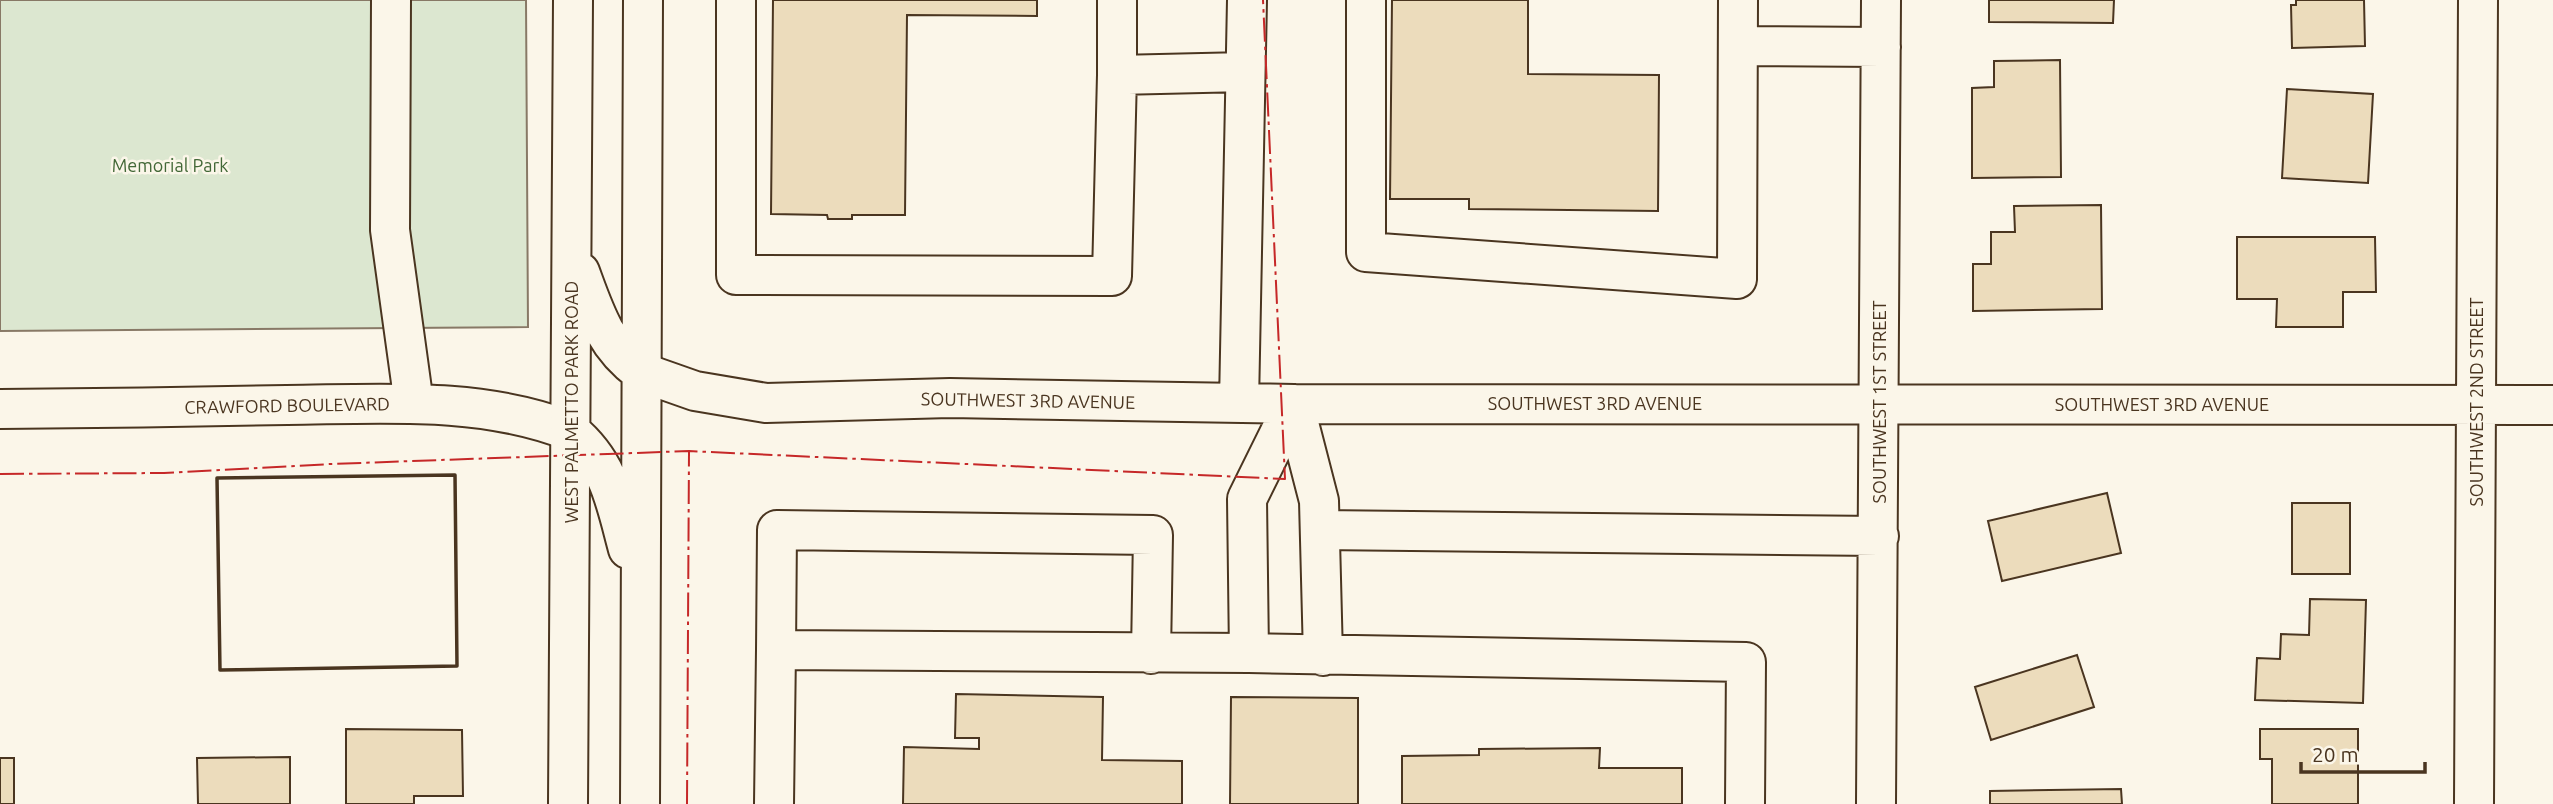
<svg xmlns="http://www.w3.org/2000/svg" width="2553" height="804" viewBox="0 0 2553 804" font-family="Ubuntu,sans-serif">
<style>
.green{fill:#dce7d0;stroke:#887966;stroke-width:2}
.building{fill:#ecdcbc;stroke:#4a3520;stroke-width:2}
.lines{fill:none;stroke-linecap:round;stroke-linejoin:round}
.minor-casing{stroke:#4a3520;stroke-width:42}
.major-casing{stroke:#4a3520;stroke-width:42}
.minor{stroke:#fbf6e9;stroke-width:38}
.major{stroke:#fbf6e9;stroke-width:38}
.wall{stroke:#4a3520;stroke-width:3.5}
.power{stroke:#c62828;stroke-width:2;stroke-dasharray:24 5 3.5 5;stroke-linecap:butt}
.labels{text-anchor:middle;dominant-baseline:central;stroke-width:5;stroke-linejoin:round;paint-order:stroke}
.park-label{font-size:18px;fill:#436837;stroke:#fbf6e9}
.street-label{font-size:18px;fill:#4a3520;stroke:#fbf6e9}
</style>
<rect width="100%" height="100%" fill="#fbf6e9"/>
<path class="green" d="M0,0H526L528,327L0,331Z"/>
<path class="building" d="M773,0H1037V16L907,15L905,215H852V219H828L827,215L771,214Z
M1392,0H1528V74L1659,75L1658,211L1469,209V199H1390Z
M1989,0H2114L2113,23L1989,22Z
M2296,0H2364L2365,46L2292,48L2291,5H2296Z
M2060,60L2061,177L1972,178V88L1994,87V61Z
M2287,89L2373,94L2368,183L2282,178Z
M2101,205L2102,309L1973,311V264H1991V232H2015L2014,206Z
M2237,237H2375L2376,292H2343V327H2276L2277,299H2237Z
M2107,493L2121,553L2002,581L1988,521Z
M2292,503H2350V574H2292Z
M2310,599L2366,600L2363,703L2255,700L2257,658L2280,659L2281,634L2309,635Z
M2077,655L2094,707L1991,740L1975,687Z
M956,694L1103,697L1102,760L1182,761V804H903L904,747L979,749V738H955Z
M1231,697L1358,698V804H1230Z
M346,729L462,730L463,796H414V804H346Z
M2260,729H2358V804H2272V759H2260Z
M1600,748L1599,768H1682V804H1402V756L1479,755V749Z
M290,757V804H198L197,758Z
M0,758H14V804H0Z
M2121,789L2122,804H1990V791Z"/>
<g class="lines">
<g class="minor-casing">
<path id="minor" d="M391,0L390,230L414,404
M736,0V275L1112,276L1117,75L1245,72
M1366,0V252L1737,279L1738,0
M1738,46L1881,47
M1117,75V0
M641,372L695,391L766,403L950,398L1294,404L2553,405
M1239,403L1247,0
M1294,404L1319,501L1323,656
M0,409C96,408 191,407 287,405C381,404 481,396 570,431
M1320,530L1879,536
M1249,653L1247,499L1294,404
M1151,654L1153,535L777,530L776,650L1249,653L1746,662L1745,804
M774,804L776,650
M1876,804L1881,0
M2474,804L2478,0"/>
</g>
<g class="major-casing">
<path id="major" d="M580,272C595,313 605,346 641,372
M570,431C610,464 615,501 628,549
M568,804L573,0
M640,804L643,0"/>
</g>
<use href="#minor" class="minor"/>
<use href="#major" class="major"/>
<path class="wall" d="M455,475L457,666L220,670L217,478Z"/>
<path class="power" d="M0,474L164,473L331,464L689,451
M687,804L689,451L1285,479L1263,0"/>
</g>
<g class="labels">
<g class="park-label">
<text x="170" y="165">Memorial Park</text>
</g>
<g class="street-label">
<text transform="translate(1028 400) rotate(1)">SOUTHWEST 3RD AVENUE</text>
<text transform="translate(571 402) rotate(-90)">WEST PALMETTO PARK ROAD</text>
<text transform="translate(1879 402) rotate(-90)">SOUTHWEST 1ST STREET</text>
<text transform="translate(2476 402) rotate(-90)">SOUTHWEST 2ND STREET</text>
<text x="1595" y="403">SOUTHWEST 3RD AVENUE</text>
<text x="2162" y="404">SOUTHWEST 3RD AVENUE</text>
<text transform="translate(287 405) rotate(-1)">CRAWFORD BOULEVARD</text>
</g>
</g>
<path d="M2301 762v10h124v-10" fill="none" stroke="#4a3520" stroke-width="3.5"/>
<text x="2312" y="762" font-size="21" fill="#4a3520" stroke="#fbf6e9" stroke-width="5" paint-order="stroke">20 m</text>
</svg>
